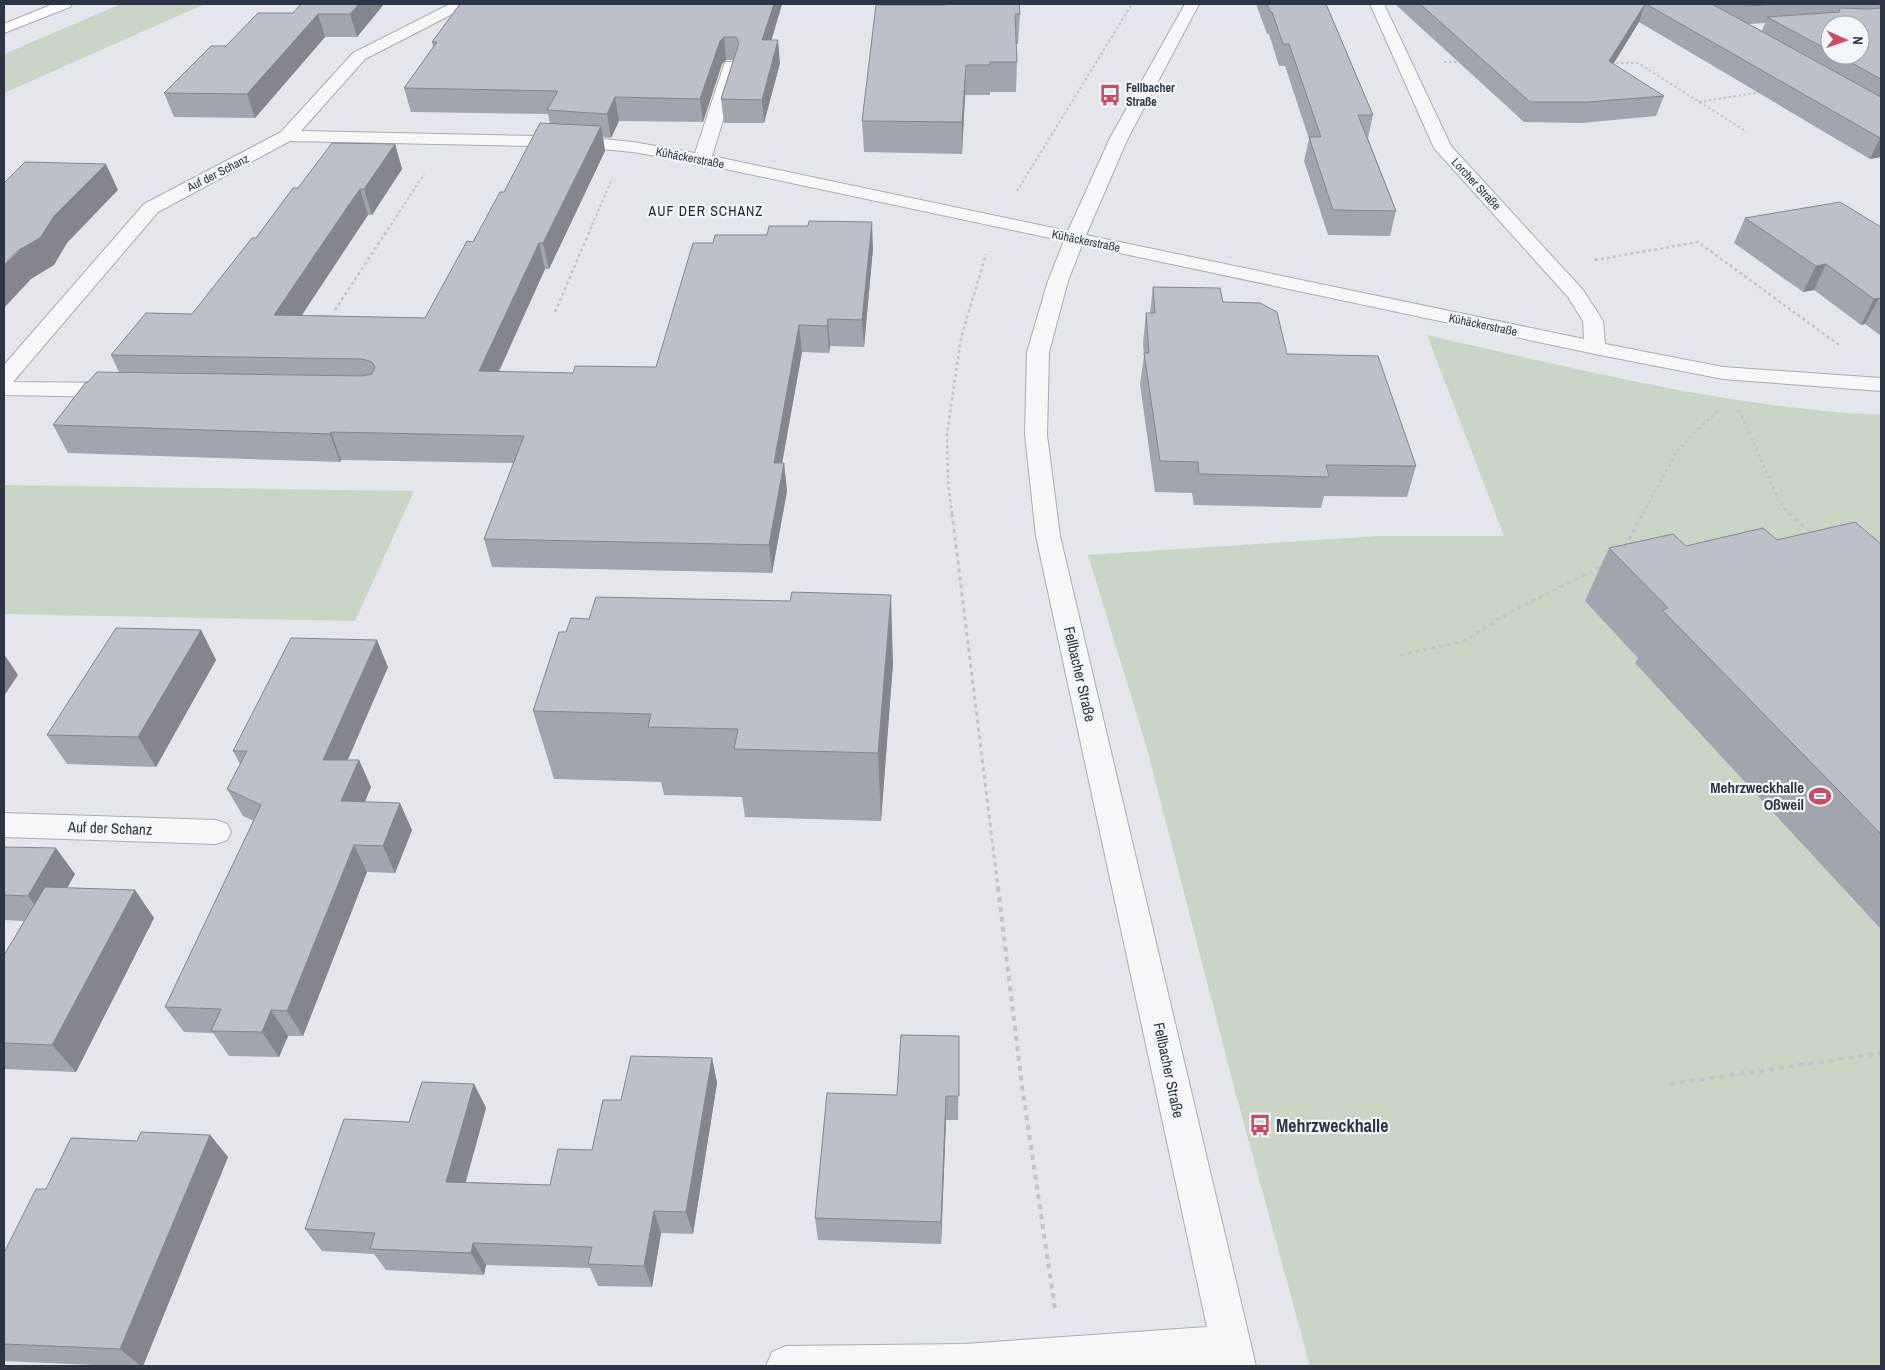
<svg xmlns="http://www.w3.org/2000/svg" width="1885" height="1370" viewBox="0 0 1885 1370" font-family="'Archivo Narrow',sans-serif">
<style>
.green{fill:#c9d5c5}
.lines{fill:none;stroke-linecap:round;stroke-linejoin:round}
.minor-casing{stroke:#a8aeb6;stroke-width:2}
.major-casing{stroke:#a3abb7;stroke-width:2}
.path-far3{stroke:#c1c5ca;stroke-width:2;stroke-dasharray:2.5 2.5;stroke-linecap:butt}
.path-far2{stroke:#c1c5ca;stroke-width:2.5;stroke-dasharray:3 3;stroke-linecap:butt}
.path-far1{stroke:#c1c5ca;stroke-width:3;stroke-dasharray:4 4;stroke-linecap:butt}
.path{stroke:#c1c5ca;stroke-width:4;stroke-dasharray:5 5;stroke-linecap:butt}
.minor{fill:#f6f7f9;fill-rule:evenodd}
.major{fill:#fff;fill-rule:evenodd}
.wall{fill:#a1a5ad;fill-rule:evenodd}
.shaded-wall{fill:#83868d}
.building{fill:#bbc0c9;stroke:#83868d}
.labels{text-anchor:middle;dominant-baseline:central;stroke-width:4.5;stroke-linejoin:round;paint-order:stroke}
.far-poi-label{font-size:12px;font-weight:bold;fill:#2b3544;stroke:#f3f6f8;text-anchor:start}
.far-street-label{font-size:12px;fill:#2b3544;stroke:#f3f6f8}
.far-neighbourhood-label{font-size:14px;letter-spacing:1px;fill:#1d2635;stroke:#f3f6f8}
.street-label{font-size:15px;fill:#2b3544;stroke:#f3f6f8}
.poi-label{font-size:15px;font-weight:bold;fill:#2b3544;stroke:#f3f6f8;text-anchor:end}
.near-poi-label{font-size:18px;font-weight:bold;fill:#2b3544;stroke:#f3f6f8;text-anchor:start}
</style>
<rect width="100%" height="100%" fill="#e3e7eb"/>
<path class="green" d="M121,4H205L4,93V54Z
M1427,335C1576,369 1728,408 1881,415V1366H1310L1234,1087L1146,745L1088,555L1379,536H1504Z
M4,485L414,491L355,621L4,614Z"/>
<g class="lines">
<g class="minor-casing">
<path id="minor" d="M450,4H468L466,7L365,59L301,131L582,137L633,142L695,153L724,65L726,62H738L740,65L712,156L1068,231L1110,138L1185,4H1199L1128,138L1086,235L1584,339L1583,321L1568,297L1434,148L1370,4H1384L1451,146L1583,290L1603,321L1605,344L1723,367L1881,378V391L1723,379L1595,354L1082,245L1068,281L1049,352L1047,435L1060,536L1256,1366H766L772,1352L786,1346L964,1344L1207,1327L1036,536L1025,435L1027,352L1048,281L1064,241L702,164L633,152L582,147L290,141L158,212L13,382L117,383L125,385L128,390L125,395L117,397L4,395V365L144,204L281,132L353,53Z
M4,813L216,820L227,824L231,832L227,840L216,844L4,837Z"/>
</g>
<g class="major-casing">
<path id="major" d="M53,4H72L70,7L4,33V24Z"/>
</g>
<path class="path-far3" d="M1444,62H1463
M1611,63H1638L1747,132
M1699,102L1761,92
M1017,191L1132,4
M391,225L424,174
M592,225L612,179"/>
<path class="path-far2" d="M1595,260L1698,242L1839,345
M335,310L392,223
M555,312L593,223
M1739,410L1782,507L1790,514
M952,514L948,481L947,433L961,338L986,254
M1643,514L1677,451L1719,409"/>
<path class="path-far1" d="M952,513L998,888
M1789,513L1814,535
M1625,547L1643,513
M1400,655L1462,642L1512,611L1604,565"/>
<path class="path" d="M998,887L1022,1086L1055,1309
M1670,1084L1881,1053"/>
<use href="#minor" class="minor"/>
<use href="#major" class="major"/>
</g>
<path class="wall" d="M384,4L357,37H325L255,118L174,117L164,93L226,46L293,13Z
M460,4H782L771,40L780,63L764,123H724L721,99L734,60H726L722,64L703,122L619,121L611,138L603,137L605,151L549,269H545L499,372L573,373L656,367L873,248L864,347L830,346L829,353L802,352L782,463H784L787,491L772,573L492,567L484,539L514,463L341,460L340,462L68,453L53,425L88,382L119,372L111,355L192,314L298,188L395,144L402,169L372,215H368L357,231L302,315L425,318L504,192L550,124L548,114L411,112L404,88L433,47L432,42Z
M1256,4H1326L1373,115L1368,138L1396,211L1390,236L1328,235L1304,161L1309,139L1285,66H1279L1269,34H1267Z
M1395,4H1881V157L1870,159L1639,22L1613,64L1664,96L1656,116L1582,123L1524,122ZM1765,23L1762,31L1749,24ZM1830,25L1860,55H1830Z
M876,5L1020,14L1018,44H1016L1017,62L1016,92H990V95H965L962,154L864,152L862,121Z
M1745,218L1881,227V336L1865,324L1861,325L1814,290L1803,292L1734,243Z
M1153,287L1223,302L1416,466L1407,497L1324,496L1321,508L1194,505L1192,493L1155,492L1140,384L1144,356L1143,343L1146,313H1150Z
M1777,540L1881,544V929L1635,663L1638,658L1585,601L1609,548L1686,546Z
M201,630L216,660L156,767L67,764L47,735Z
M893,663L881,821L745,817L742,797L664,795L661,782L554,779L533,711Z
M388,667L348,760H359L371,787L365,802L412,830L395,873L367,872L303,1036H288L279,1057L229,1056L213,1033L184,1032L165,1007L254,821L243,816L227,789L240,764L233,751Z
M4,847L75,874L67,888L135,890L154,918L76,1072L4,1069V955L24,921L4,920Z
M959,1036L958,1120H946L941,1244L818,1240L815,1218L897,1095Z
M712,1058L717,1083L693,1234L661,1233L652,1287L598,1286L590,1268L486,1265L484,1275L386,1270L374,1254L322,1251L305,1229L409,1122L474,1084L486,1108L466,1182L550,1185L592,1150L621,1100Z
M210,1135L228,1157L143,1366H116L4,1361V1253L46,1189L137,1141Z"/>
<path class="shaded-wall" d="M359,4H384L357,37L350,14Z
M774,4H782L765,63L762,40Z
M1645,4L1639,22L1603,81L1609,61Z
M318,14L325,37L255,118L247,94Z
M724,37L726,60L722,64L703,122L700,99L720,41Z
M778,40L780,63L764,123L762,100Z
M966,65L965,95L962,154V122Z
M615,97L619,121L611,138L607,114Z
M601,126L605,151L549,269L543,243Z
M1880,138H1881V157L1870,159Z
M395,144L402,169L372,215L364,189Z
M106,164L118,190L67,243L54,265L31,279L4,308V265Z
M360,189L368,215L284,342L274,315Z
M872,222L873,248L864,347L862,320Z
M539,243L545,269L486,399L479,371Z
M1826,264L1814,290L1803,292L1816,266Z
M1879,298L1865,324L1861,325L1874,299Z
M828,319L830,346L829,353L827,326Z
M799,325L802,352L777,491L774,463Z
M331,432L341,460L340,462L330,434Z
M784,463L787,491L772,573L769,545Z
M891,595L893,663L881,821L878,753Z
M201,630L216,660L156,767L138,737Z
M377,640L388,667L336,786L323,760Z
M4,654L18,675L4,696Z
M359,760L371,787L354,828L341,801Z
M400,803L412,830L395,873L383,846Z
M354,845L367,872L303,1036L287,1011Z
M56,848L75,874L48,922L28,896Z
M135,890L154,918L76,1072L52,1045Z
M271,1010L288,1036L279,1057L262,1032Z
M712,1058L717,1083L693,1234L686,1212Z
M474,1084L486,1108L459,1205L446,1182Z
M946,1096V1120L941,1244V1222Z
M210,1135L228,1157L143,1366H141L120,1349Z
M654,1211L661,1233L652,1287L644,1266Z
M473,1243L486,1265L484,1275L471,1253Z"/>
<path class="building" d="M301,4H359L350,14H318L247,94L164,93L211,46H226L258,13H293Z
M460,4H774L762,40H778L762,100L721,99L739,43L736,37H724L720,41L700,99L615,97L607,114L547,110L558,91L404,88L437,42H432Z
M946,4H1019L1020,14H1015L1017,62H990V65H966L962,122L862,121L876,5H945Z
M1267,4H1326L1373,115H1358L1396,211L1333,210L1309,137H1321L1289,44H1283L1272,12H1270Z
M1420,4H1645L1609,61L1664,96L1588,102H1530Z
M1646,4H1712L1881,97V138H1880Z
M1742,4H1780L1747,6Z
M1840,8L1869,9L1881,8V79L1837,55H1860V25H1830V51L1767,17L1839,12Z
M540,123L601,126L543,243H539L479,371L573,373L575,366L656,367L693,243H713L715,235H767L769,226H808L809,221L872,222L862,320L828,319L827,326L799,325L774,463H784L769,545L484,539L524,436L331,432L330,434L53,425L86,382H88L97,372L362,376L372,374L375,367L372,362L363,359L111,355L146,313L192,314L252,238H256L293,188H298L332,143L395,144L364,189H360L348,206L274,315L425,318L467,241L473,242L500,192H504Z
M25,162L106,164L54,216L40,238L17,251L4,265V183Z
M1840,202L1881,227V300L1879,298L1874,299L1826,264L1816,266L1745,218Z
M1153,287L1220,288L1223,302L1260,303L1277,312L1287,354L1378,356L1416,466L1326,465L1329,477L1199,474L1198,462L1160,461L1144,353H1149L1146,313H1155Z
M1855,522L1881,544V834L1662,610L1668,608L1609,548L1673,534L1686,546L1763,528L1777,540Z
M792,592L891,595L878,753L734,749L738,729L648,727L651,714L533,711L559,632H566L571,618L589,619L596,597L790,601Z
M116,628L201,630L138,737L47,735Z
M291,638L377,640L323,760H359L341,801L400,803L383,846L354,845L287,1011L271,1010L262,1032L211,1031L221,1009L165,1007L261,805L227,789L247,751H233Z
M4,847L56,848L28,896L4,895Z
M45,887L135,890L52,1045L4,1043V955Z
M901,1035L959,1036V1096H946L941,1222L815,1218L827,1093L897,1095Z
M631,1056L712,1058L686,1212L654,1211L644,1266L588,1264L592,1247L473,1243L471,1253L370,1249L375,1233L305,1229L344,1119L409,1122L422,1082L474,1084L446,1182L550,1185L558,1149L592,1150L603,1100H621Z
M141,1132L210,1135L120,1349L4,1344V1253L36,1189H46L71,1138L137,1141Z"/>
<defs>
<g id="bus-bare" transform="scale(1.725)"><path d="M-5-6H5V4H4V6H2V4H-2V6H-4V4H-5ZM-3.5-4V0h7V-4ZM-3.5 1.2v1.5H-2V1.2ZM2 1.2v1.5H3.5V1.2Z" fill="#cd4b63" stroke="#f3f6f8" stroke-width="2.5" paint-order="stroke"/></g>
<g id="stadium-bare" transform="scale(1.725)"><path d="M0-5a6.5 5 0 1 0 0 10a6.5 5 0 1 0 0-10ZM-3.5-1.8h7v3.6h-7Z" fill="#cd4b63" stroke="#f3f6f8" stroke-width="2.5" paint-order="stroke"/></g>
</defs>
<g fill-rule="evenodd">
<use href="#bus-bare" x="1110" y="95"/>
<use href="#stadium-bare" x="1820" y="796"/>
<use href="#bus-bare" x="1260" y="1125"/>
</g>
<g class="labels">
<g class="far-poi-label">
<text x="1126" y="88">Fellbacher<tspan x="1126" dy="14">Straße</tspan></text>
</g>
<g class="far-street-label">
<text transform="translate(690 158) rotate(11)">Kühäckerstraße</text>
<text transform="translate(218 173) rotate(-27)">Auf der Schanz</text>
<text transform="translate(1476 184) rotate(47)">Lorcher Straße</text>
<text transform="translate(1086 241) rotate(12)">Kühäckerstraße</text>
<text transform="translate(1483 325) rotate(12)">Kühäckerstraße</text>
</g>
<g class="far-neighbourhood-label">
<text x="706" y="211">AUF DER SCHANZ</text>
</g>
<g class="street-label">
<text transform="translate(1080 674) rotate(77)">Fellbacher Straße</text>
<text transform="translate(110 828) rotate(2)">Auf der Schanz</text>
<text transform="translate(1169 1070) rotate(78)">Fellbacher Straße</text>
</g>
<g class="poi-label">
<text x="1804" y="787">Mehrzweckhalle<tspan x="1804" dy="17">Oßweil</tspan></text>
</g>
<g class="near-poi-label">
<text x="1276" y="1125">Mehrzweckhalle</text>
</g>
</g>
<rect width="1885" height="1370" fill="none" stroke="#2b3544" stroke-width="10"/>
<g transform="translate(1845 40) rotate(92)"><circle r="24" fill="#f3f6f8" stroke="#a3a9b0"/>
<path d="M0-4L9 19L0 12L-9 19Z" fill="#cd4b63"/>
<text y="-8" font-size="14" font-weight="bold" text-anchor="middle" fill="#2b3544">N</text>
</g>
</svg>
